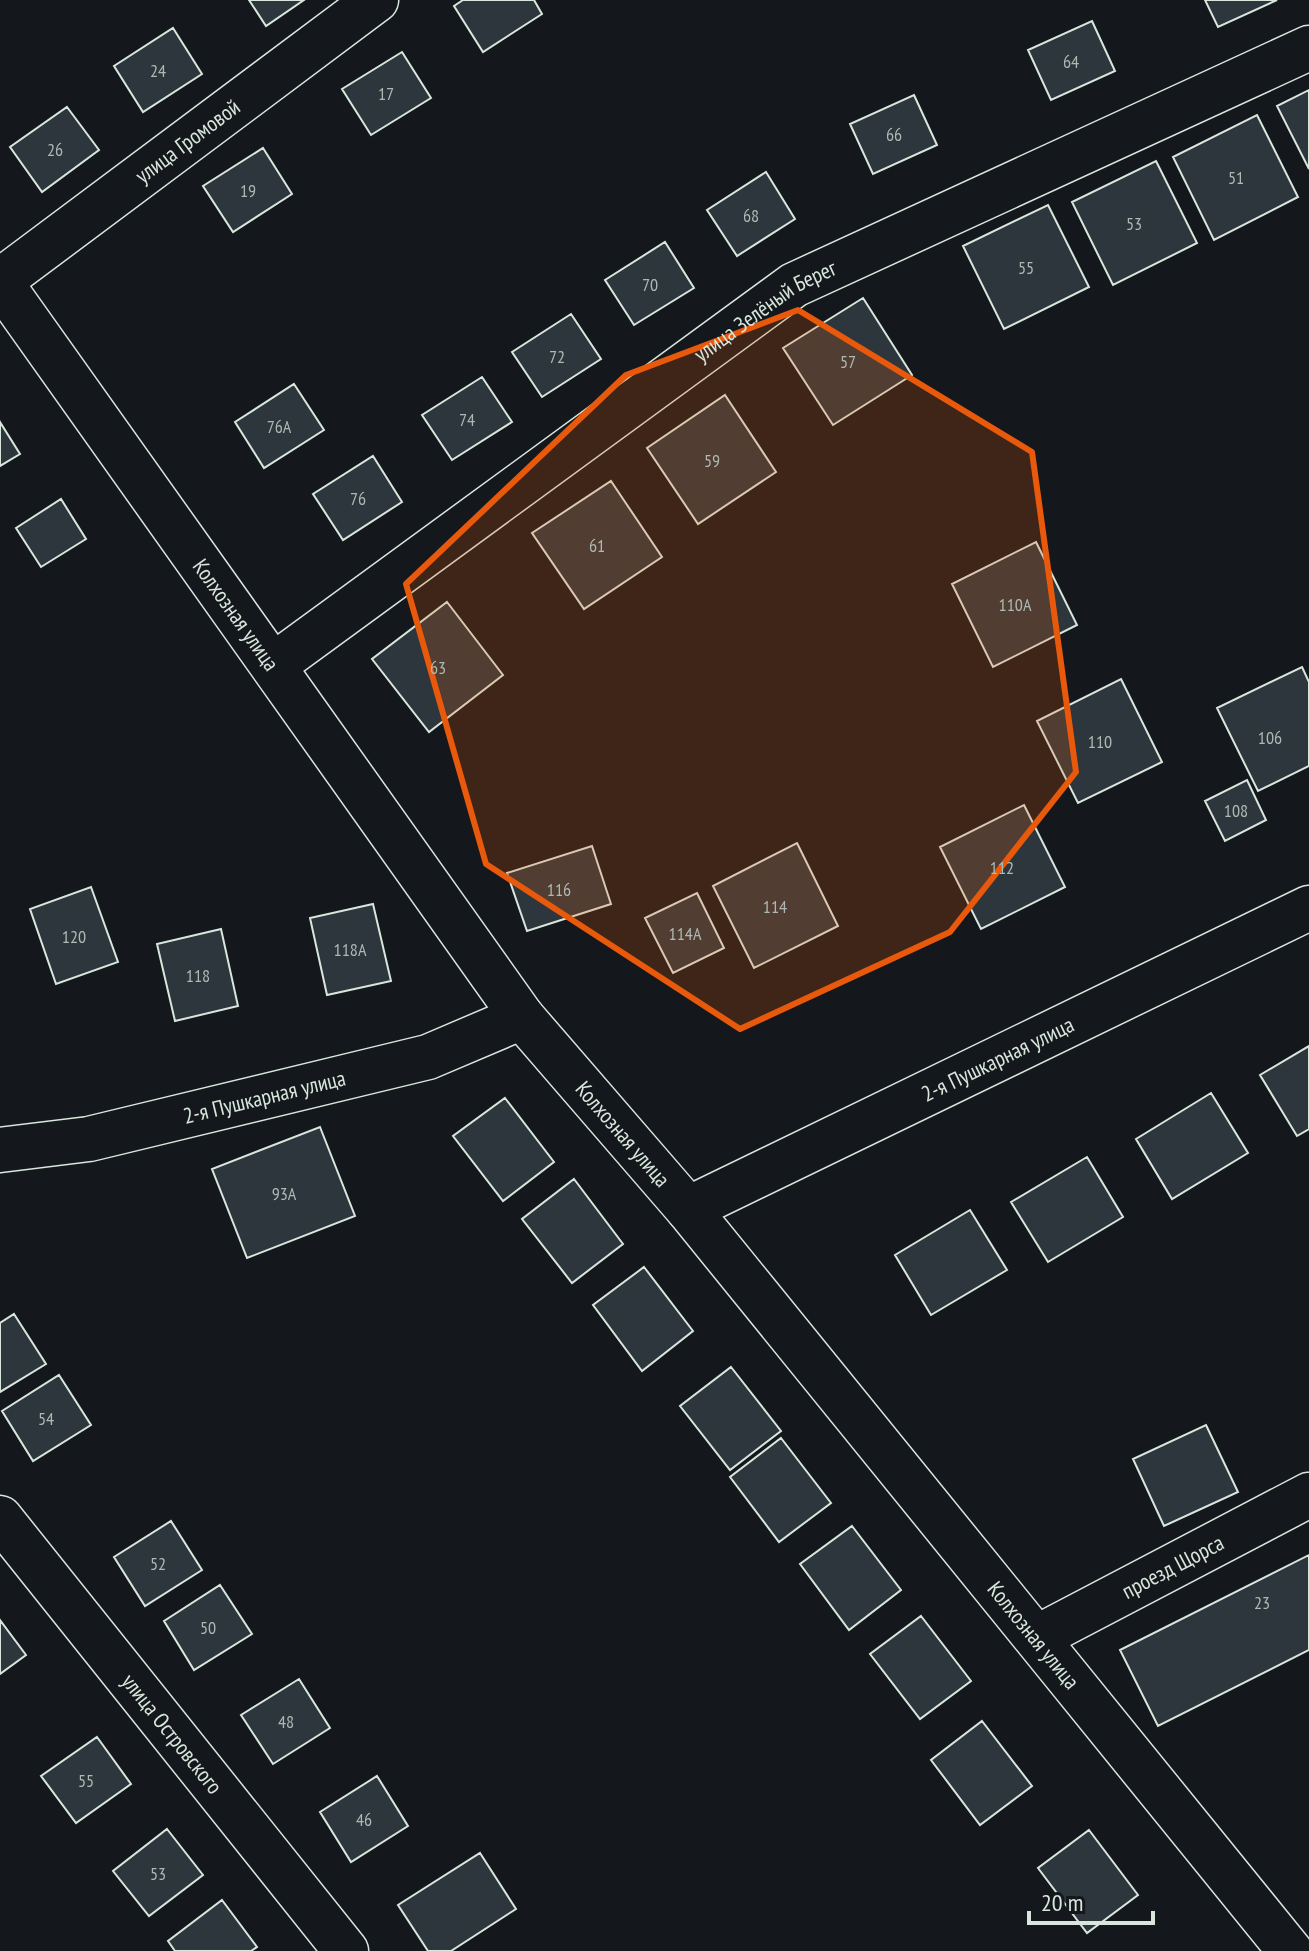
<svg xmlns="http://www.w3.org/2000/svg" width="1309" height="1951" viewBox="0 0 1309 1951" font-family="'PT Sans Narrow',sans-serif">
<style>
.building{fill:#2c363c;stroke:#d8e6dc;stroke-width:2}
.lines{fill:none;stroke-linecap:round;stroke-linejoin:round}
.minor-casing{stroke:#d8e6dc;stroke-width:47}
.major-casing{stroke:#d8e6dc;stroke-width:47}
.minor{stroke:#14181c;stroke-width:44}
.major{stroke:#14181c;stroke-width:44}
.marked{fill:#e8590c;fill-opacity:0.2;stroke:#e8590c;stroke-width:6;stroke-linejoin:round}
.labels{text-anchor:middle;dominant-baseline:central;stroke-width:6;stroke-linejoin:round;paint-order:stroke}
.number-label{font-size:18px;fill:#adbab4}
.street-label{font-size:22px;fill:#d8e6dc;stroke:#14181c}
</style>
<rect width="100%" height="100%" fill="#14181c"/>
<path class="building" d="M249,0H304L266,26Z
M463,0H534L542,14L483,52L454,6Z
M1205,0H1277L1218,27Z
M1092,21L1115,71L1051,100L1028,50Z
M173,28L202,74L143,112L114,66Z
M402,52L431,98L371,135L342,89Z
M1309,90V169L1277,106Z
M914,95L937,145L873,174L850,124Z
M67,107L99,150L42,192L10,147Z
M1257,115L1298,197L1214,240L1173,157Z
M263,148L292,194L233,232L203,186Z
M1156,161L1197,243L1113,285L1072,202Z
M766,172L795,219L737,256L707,210Z
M1048,205L1089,287L1004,329L963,246Z
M665,242L694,288L634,325L605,280Z
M863,298L912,375L833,425L783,348Z
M571,314L601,359L542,397L512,352Z
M482,377L512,422L452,460L422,415Z
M294,384L324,430L264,468L235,422Z
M725,395L776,472L698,524L647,448Z
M0,422L20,454L0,466Z
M373,456L402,502L343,540L313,494Z
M611,481L662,557L584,609L532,533Z
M61,499L86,539L41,567L16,528Z
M1036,542L1077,625L993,667L952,584Z
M447,602L503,675L429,732L372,659Z
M1302,667L1309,682V766L1258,791L1217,708Z
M1121,679L1162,762L1078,803L1037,721Z
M1247,780L1266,820L1225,841L1205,801Z
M1024,805L1065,887L981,929L940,847Z
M797,843L838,926L754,968L713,886Z
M592,846L611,904L527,931L507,873Z
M91,887L118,962L56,984L30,909Z
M697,893L724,948L673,973L645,918Z
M373,904L391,981L327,995L310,918Z
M221,929L238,1006L175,1021L157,944Z
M1309,1046V1129L1297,1136L1260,1075Z
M1211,1093L1248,1153L1172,1199L1136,1139Z
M505,1098L554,1162L503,1201L453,1136Z
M320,1127L355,1216L247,1258L212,1169Z
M1087,1157L1123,1217L1048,1262L1011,1202Z
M574,1179L623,1244L572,1283L522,1219Z
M970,1210L1007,1270L931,1315L895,1255Z
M644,1267L693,1331L642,1371L593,1305Z
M14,1314L46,1364L0,1392V1323Z
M731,1367L781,1431L730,1470L680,1406Z
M59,1375L91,1425L33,1461L2,1411Z
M1206,1425L1238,1492L1164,1526L1133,1459Z
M781,1438L831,1503L779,1542L730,1477Z
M171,1521L202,1570L145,1606L114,1557Z
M852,1526L901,1590L849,1630L800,1564Z
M1309,1555V1650L1158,1726L1120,1650Z
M220,1585L252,1634L194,1670L164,1621Z
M921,1616L971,1681L920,1719L870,1654Z
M0,1620L26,1655L0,1674Z
M299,1679L330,1728L273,1764L241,1715Z
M982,1721L1032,1786L980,1825L931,1760Z
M97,1737L131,1784L76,1823L41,1776Z
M377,1776L408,1826L351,1862L320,1812Z
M167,1829L203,1875L149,1916L113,1871Z
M1089,1830L1138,1895L1087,1933L1038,1868Z
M480,1853L516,1909L451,1951H428L398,1905Z
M222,1900L257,1947L251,1951H175L168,1941Z"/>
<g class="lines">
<g class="minor-casing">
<g id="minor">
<path id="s1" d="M0,281L376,0"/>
<path id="s2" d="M274,665L794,285L1309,48"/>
<path id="s3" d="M0,1150L89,1139L428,1057L522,1017"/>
<path id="s4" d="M688,1209L1309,908"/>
<path id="s5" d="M0,1518L346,1951"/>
<path id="s6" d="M1038,1637L1309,1495"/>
</g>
</g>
<g class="major-casing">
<g id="major">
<path id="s7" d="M0,282L522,1017L688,1209L1290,1951"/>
</g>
</g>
<use href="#minor" class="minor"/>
<use href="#major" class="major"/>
</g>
<path class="marked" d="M798,310L1032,452L1076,772L950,932L740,1029L486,864L406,584L626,375Z"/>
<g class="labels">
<g class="number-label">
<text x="1071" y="61">64</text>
<text x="158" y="70">24</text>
<text x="386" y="93">17</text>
<text x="894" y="134">66</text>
<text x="55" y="149">26</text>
<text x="1236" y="177">51</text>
<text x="248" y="190">19</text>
<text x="751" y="215">68</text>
<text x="1134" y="223">53</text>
<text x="1026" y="267">55</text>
<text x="650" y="284">70</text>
<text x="557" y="356">72</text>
<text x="848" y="361">57</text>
<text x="467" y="419">74</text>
<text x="279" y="426">76А</text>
<text x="712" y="460">59</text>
<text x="358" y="498">76</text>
<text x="597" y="545">61</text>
<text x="1015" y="604">110А</text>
<text x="438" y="667">63</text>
<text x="1270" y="737">106</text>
<text x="1100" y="741">110</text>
<text x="1236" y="810">108</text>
<text x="1002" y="867">112</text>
<text x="559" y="889">116</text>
<text x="775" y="906">114</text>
<text x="685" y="933">114А</text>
<text x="74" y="936">120</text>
<text x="350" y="949">118А</text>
<text x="198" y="975">118</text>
<text x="284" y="1193">93А</text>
<text x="46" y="1418">54</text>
<text x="158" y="1563">52</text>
<text x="1262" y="1602">23</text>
<text x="208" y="1627">50</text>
<text x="286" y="1721">48</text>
<text x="86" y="1780">55</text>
<text x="364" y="1819">46</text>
<text x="158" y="1873">53</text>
</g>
<g class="street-label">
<text stroke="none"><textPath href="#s1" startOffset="234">улица Громовой</textPath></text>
<text stroke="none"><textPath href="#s2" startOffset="606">улица Зелёный Берег</textPath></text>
<text stroke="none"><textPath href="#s7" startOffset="408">Колхозная улица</textPath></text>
<text stroke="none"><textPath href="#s4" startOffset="344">2-я Пушкарная улица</textPath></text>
<text stroke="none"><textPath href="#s3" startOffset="270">2-я Пушкарная улица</textPath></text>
<text stroke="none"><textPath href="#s7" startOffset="1056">Колхозная улица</textPath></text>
<text stroke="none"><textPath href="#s6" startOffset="152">проезд Щорса</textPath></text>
<text stroke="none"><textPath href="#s7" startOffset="1704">Колхозная улица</textPath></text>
<text stroke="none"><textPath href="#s5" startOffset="276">улица Островского</textPath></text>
</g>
</g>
<path d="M1029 1911v12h124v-12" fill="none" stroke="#d8e6dc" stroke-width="4"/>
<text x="1041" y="1911" font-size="24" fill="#d8e6dc" stroke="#14181c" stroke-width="6" paint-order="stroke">20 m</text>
</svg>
